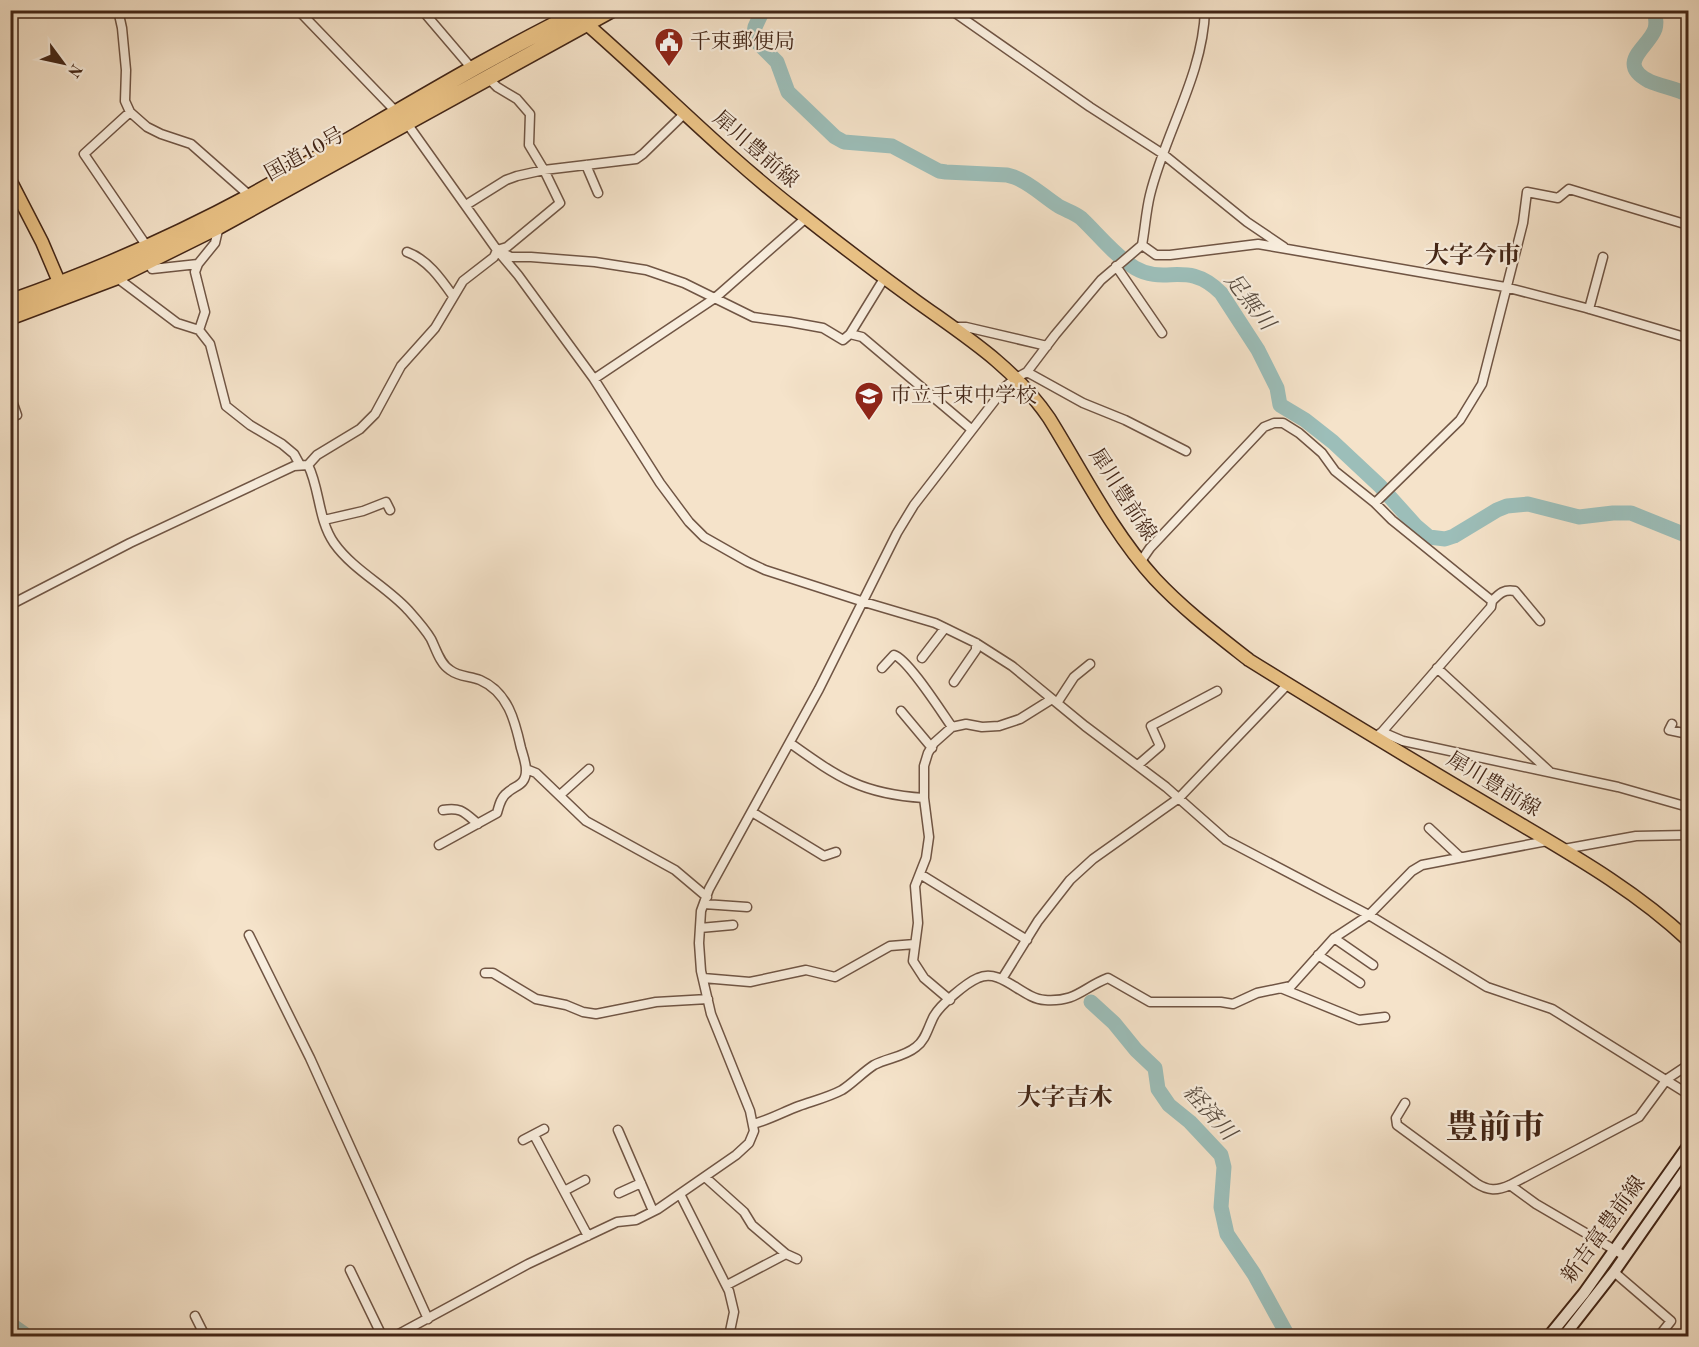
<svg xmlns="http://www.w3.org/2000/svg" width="1699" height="1347" viewBox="0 0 1699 1347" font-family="'Old Standard TT','Noto Serif JP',serif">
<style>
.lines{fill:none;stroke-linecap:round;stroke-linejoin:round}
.river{stroke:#9cbeb9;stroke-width:15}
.street-casing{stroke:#705544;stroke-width:11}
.secondary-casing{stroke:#432617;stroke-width:14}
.primary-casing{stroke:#432617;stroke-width:15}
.highway-casing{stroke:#432617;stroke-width:18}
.street{stroke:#f8eddd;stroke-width:8}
.secondary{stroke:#f8eddd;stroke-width:10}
.primary{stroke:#eac285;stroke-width:12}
.highway{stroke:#eac285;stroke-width:15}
.labels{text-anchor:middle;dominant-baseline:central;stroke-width:4.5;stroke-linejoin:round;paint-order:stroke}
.poi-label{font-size:21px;fill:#432617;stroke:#f8eddd;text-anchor:start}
.street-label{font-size:21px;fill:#432617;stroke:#f8eddd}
.water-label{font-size:22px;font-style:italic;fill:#594c40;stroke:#f8eddd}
.quarter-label{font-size:24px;font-weight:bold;fill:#432617;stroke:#f8eddd}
.town-label{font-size:33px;font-weight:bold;fill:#432617;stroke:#f8eddd}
</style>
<rect width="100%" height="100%" fill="#f5e3ca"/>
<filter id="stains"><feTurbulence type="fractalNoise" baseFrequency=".00333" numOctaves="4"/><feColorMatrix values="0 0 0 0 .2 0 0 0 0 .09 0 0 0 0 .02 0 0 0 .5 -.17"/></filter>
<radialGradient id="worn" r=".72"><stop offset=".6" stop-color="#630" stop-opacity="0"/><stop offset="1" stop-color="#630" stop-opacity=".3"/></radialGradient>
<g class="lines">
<path class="river" d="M763,10L755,27L754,33L758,43L777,62L788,92L835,137L844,142L892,146L939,171L946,172L1007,175L1014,177C1030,183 1042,195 1057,205C1064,210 1074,212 1081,218C1097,233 1116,257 1135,268C1166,286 1187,259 1221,293L1258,350L1277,388L1280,405L1305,420L1333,442L1380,486L1416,526L1429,537L1445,539L1454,536L1497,510L1507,506L1528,504L1579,517L1613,513H1631L1688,536
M1654,10C1656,17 1657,22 1655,29C1649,47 1615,63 1649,81C1662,87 1676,88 1688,95
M1091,1002L1114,1023L1136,1050L1155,1068L1158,1089L1169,1105L1190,1122L1221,1155L1224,1167L1221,1207L1227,1234L1254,1274L1288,1336
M10,1324L27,1336"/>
<g class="street-casing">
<path id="street" d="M118,10L122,28L126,70L125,101L130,112L147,127L161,134L191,144L250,196
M298,10L406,122L497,250L518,275L594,379L660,483L689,522L704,537L748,562L765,570L864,602L935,623L976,643L1012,666L1085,726L1166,787L1226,840L1369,915L1487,987L1552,1009L1688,1094
M422,10L474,71
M951,10L1090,107L1163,154L1247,222L1284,247
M130,112L84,154L148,248V262L152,269L198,264
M586,165L598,193
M466,205L506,180L517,176L544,170L636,159L643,154L684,114
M1142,245L1156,255H1170L1258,244L1287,249L1505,287L1586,308L1688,338
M407,252C427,259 441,279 453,296
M503,253L511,257H531L595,262L646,270L684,283L753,317L790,322L823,328L843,340L850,334L885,277
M1116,266L1162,333
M116,277L177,323L199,330L210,344L226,406L250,425L282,444L294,454L300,465
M1589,309L1603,257
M954,327H966L1047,346
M199,330L205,312L195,272L198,264L215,243L219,226
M850,334L862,337L971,429
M1027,372L1083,403L1125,420L1186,451
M594,379L715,298L806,218
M10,395L17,415
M308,465C320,489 318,520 334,543C353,570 386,586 408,610C416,619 425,629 431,639C436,649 440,664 450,670C459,677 470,676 480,680C508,692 515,721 521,748C523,755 526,763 526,770C526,786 515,785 507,793C501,797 499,806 497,813L439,845
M1375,503L1460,420L1482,384L1523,223L1527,192L1558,198L1569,189L1688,225
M324,520L363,511L386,502L390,510
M1141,561L1150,548L1264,427L1274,423H1283L1299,433L1322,453L1335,471L1375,503L1392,520L1492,601L1491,607L1382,732L1375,737
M1492,601C1500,593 1504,589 1515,591L1540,621
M10,605L130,543L294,466L308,465L317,455L360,429L375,414L401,366L435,328L463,281L494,257L497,250L507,247L560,203L544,170L529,145L530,114L517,99L497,87L492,82L489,76
M922,658L945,628
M882,668L894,655C908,659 942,713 952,727
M1437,668L1549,771
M954,682L976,650V643
M1057,703L1074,677L1090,664
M901,711L932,748
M1672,724L1669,730L1688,734
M1382,732L1403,741L1618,787L1688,807
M790,743C839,778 862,794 924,798
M1138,765L1160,746L1151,726L1217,691
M526,769L536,773L586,821L675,870L707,897
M560,795L589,769
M443,810C461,807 464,812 478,824
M752,812L824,856L836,852
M1429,828L1460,857
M1564,849L1636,836L1688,835
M920,874L1027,940
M704,904L747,907
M700,928L733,925
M249,935L310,1058L428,1319
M1334,938L1373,965
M1318,955L1360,983
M485,973H493L536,999L566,1005L583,1012L596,1014L656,1002L708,999
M703,978L750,982L806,970L835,977L890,946L915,944
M1002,979L1038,921L1070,880L1093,859L1179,798L1288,684
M1283,989L1359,1020L1385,1017
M950,1000L924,978L913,961L918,923L915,886L926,858L929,837L924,798V766L928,753L934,743L952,727L966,724L982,727L999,726L1020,719L1052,699
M1405,1103L1396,1118L1397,1125L1476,1183C1488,1191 1497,1191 1510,1185L1639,1117L1667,1079L1688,1065
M753,1124C769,1120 783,1112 799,1106C813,1101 829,1097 842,1090C853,1083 863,1072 874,1065C887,1058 904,1057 916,1047C926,1040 928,1027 934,1016C940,1005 966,983 978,978C1001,967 1022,999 1045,1000C1077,1002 1082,988 1108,978L1150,1002H1221L1233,1004L1257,993L1291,986L1334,938L1369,915L1412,871L1422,865L1547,841
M618,1130L653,1211
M534,1135L588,1236
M523,1140L544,1129
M705,1177L744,1212L752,1225L786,1254
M1510,1185L1536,1204L1625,1256
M564,1191L585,1180
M619,1193L641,1183
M680,1194L729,1291L734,1312L729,1336
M350,1270L382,1336
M1614,1272L1671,1321L1659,1336
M727,1285L786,1254L797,1259
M195,1316L205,1336
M395,1336L528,1264L617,1222L636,1220L658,1209L736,1155L749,1143L754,1131L750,1111L711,1014L701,971L699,943L701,911L709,889L819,689L897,533L914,505L1006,386L1016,378L1027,372L1055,335L1101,280L1142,245C1145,229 1146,211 1150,195C1165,133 1203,75 1205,10"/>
</g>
<g class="secondary-casing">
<path id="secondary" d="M1549,1336L1584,1293L1688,1146
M1564,1336L1614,1272L1688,1166"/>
</g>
<g class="primary-casing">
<path id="primary" d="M581,19C654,82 720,151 796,210C835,241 876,272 916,301C966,337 1013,366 1049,418C1082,471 1112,532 1155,579C1183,609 1216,634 1249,660C1334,713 1419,764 1505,815C1569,853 1634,889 1688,940
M10,180L42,242L62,289"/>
</g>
<g class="highway-casing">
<path id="highway" d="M10,302C93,273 173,238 251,196C362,135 469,66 584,10
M10,317L116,277L219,226L611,10"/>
</g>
<use href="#street" class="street"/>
<use href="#secondary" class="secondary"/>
<use href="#primary" class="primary"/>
<use href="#highway" class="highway"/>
</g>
<defs>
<g id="civic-pin" transform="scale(1.5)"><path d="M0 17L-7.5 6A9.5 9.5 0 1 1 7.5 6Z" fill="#8f2418" stroke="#f8eddd"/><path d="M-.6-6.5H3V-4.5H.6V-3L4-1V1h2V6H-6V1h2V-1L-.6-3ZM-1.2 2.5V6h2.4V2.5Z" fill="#fff"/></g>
<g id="school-pin" transform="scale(1.5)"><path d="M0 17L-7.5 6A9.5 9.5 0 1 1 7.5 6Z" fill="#8f2418" stroke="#f8eddd"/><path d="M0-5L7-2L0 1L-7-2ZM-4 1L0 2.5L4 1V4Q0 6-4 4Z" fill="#fff"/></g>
</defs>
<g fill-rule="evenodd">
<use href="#civic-pin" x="669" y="42"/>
<use href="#school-pin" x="869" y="396"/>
</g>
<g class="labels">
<g class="poi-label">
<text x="690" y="42">千束郵便局</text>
<text x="890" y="396">市立千束中学校</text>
</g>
<g class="street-label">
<text transform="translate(755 150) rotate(41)">犀川豊前線</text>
<text transform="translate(305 155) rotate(-29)">国道10号</text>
<text transform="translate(1122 495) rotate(57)">犀川豊前線</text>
<text transform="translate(1493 785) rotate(31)">犀川豊前線</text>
<text transform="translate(1604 1230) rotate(-54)">新吉富豊前線</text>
</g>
<g class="water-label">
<text transform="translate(1249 302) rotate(52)">足無川</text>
<text transform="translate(1209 1113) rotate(48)">経済川</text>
</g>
<g class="quarter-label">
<text x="1473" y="257">大字今市</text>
<text x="1065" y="1099">大字吉木</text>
</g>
<g class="town-label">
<text x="1495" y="1129">豊前市</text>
</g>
</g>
<rect width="1699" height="1347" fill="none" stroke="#f5e3ca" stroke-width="36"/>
<rect x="12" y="12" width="1675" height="1323" fill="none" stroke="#432617" stroke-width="3"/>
<rect x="18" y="18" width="1663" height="1311" fill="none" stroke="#432617" stroke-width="1.5"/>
<g transform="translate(63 63) rotate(123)" stroke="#f8eddd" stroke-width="4.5" paint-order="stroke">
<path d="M0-4.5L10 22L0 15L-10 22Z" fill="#432617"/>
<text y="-9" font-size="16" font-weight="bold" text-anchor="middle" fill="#432617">N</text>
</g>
<rect width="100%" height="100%" filter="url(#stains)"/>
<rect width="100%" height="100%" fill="url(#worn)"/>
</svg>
